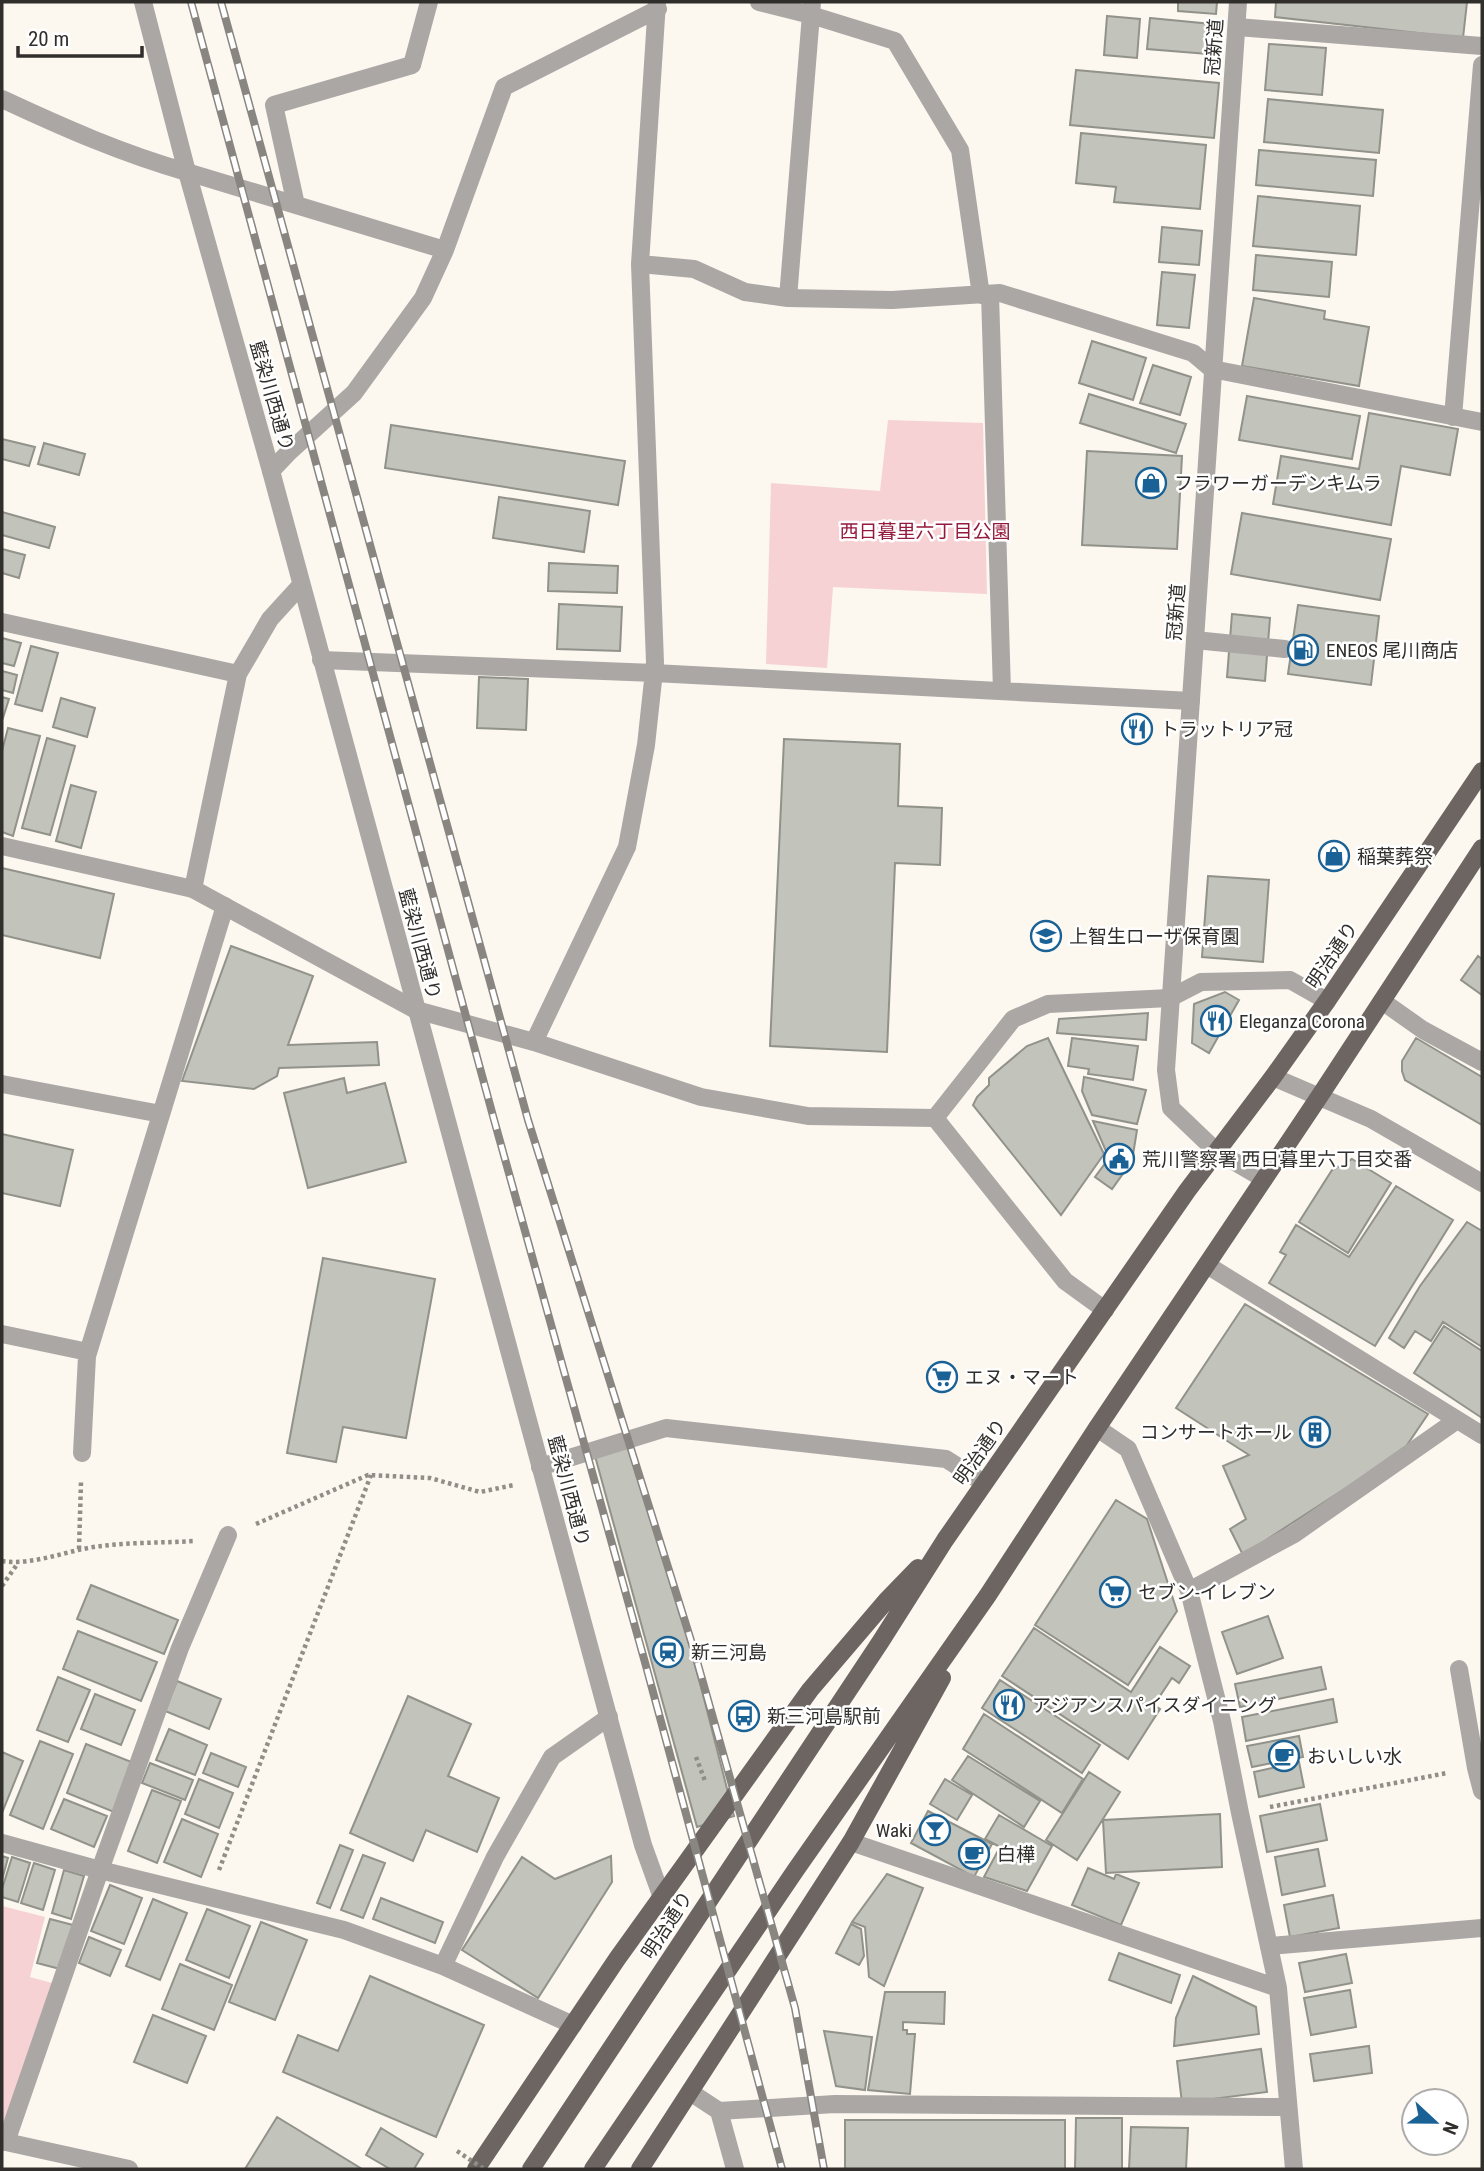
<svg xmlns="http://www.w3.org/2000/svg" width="1484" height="2171" viewBox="0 0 1484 2171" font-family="'Roboto Condensed','Noto Sans JP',sans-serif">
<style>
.green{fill:#f6d2d5}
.building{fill:#c2c3ba;stroke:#91928a;stroke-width:2}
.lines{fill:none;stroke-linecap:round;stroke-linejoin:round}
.path{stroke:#918e88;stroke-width:4.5;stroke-dasharray:3.5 3.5;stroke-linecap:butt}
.service{stroke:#aba7a5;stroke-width:18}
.minor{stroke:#aba7a5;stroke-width:18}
.tertiary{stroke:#aba7a5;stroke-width:18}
.primary{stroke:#6c6562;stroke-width:18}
.rail-casing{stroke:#898681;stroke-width:8}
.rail{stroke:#fff;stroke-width:5;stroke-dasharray:16;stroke-linecap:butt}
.path-bridge{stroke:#918e88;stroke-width:4.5;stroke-dasharray:3.5 3.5;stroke-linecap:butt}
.labels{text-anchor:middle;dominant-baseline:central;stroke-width:5;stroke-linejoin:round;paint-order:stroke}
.street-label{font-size:19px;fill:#312f2c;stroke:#fff}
.poi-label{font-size:19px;fill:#312f2c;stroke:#fff;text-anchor:start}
.park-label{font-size:19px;fill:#94193b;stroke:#fff}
</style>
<rect width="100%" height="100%" fill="#fcf7ef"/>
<path class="green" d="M888,420L983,423L987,594L833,587L827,668L766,664L771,483L880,491Z
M2,1906L45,1917L30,1977L52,1983L2,2128Z"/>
<path class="building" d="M1178,2H1217L1216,14L1178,11Z
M1276,2H1467L1463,38L1275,17Z
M1107,16L1140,19L1137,58L1104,55Z
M1150,18L1222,25L1220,55L1147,49Z
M1269,44L1326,48L1322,95L1265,90Z
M1076,70L1219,83L1214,138L1070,125Z
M1268,99L1383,110L1379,153L1264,142Z
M1081,133L1206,145L1200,209L1114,202L1116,187L1076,183Z
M1259,150L1376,160L1373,196L1256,185Z
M1258,196L1360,206L1356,255L1253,246Z
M1162,227L1202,231L1199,265L1159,262Z
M1256,255L1332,262L1329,297L1253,290Z
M1162,272L1195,275L1189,328L1157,325Z
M1254,298L1325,311L1324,319L1369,327L1359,386L1242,366Z
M1092,341L1146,358L1133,400L1079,383Z
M1153,365L1191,377L1180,415L1140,403Z
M1089,394L1186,424L1176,453L1080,423Z
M1247,396L1360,416L1352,459L1239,440Z
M1369,413L1458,429L1450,475L1401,466L1391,525L1273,504L1281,456L1359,469Z
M391,425L625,461L618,505L385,468Z
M2,439L35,447L29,466L2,459Z
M44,443L85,454L79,475L38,464Z
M1087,451L1182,456L1177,549L1082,545Z
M499,497L590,511L584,552L493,538Z
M2,512L55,527L49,548L2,535Z
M1242,513L1391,539L1380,600L1231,574Z
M2,549L25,555L19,578L2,573Z
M549,563L618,566L617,593L548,591Z
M559,604L622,607L620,651L557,649Z
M1298,605L1379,616L1371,685L1288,674Z
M1232,614L1270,618L1265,681L1227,677Z
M2,638L21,643L14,666L2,663Z
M31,646L58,653L42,711L15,704Z
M2,671L17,675L13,693L2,690Z
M479,677L528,679L526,730L477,728Z
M2,697L9,699L3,718L2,717Z
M61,698L95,708L87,737L53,727Z
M8,728L40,736L13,836L2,832V751Z
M47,738L75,746L50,835L22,828Z
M784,739L900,744L898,806L942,808L940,865L895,863L887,1052L770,1046Z
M71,785L96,792L81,848L56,841Z
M2,868L114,894L100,958L2,935Z
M1208,876L1269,880L1263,962L1202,957Z
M231,946L313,976L288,1045L377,1042L379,1065L279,1068L277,1076L254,1089L182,1081Z
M1478,956L1482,959V995L1461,980Z
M1225,992L1239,1000L1209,1053L1192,1043L1194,1004Z
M1148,1013L1146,1040L1057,1033L1059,1019Z
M1048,1038L1104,1154L1061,1215L973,1105L977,1097L989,1085V1078L1027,1046Z
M1072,1038L1138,1046L1133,1080L1088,1074L1089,1069L1068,1066Z
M1416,1038L1482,1077V1125L1405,1080L1402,1071V1061Z
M1084,1077L1146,1090L1137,1124L1092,1115L1082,1091Z
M344,1078L347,1093L385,1083L406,1162L308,1188L284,1093Z
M1093,1121L1137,1130L1132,1161L1112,1189L1095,1177L1109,1158Z
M2,1134L73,1150L60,1206L2,1193Z
M1352,1159L1391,1183L1348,1253L1299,1222L1332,1170Z
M1396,1186L1453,1220L1375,1346L1269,1283L1286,1255L1280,1252L1296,1225L1349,1257Z
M1467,1222L1482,1231V1347L1443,1322L1431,1341L1415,1331L1404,1348L1389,1338L1420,1286Z
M323,1258L435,1279L406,1438L343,1427L336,1462L287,1453Z
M1245,1304L1428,1414L1403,1451L1243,1555L1230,1529L1246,1519L1223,1466L1249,1455L1176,1408Z
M1444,1326L1482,1351V1418L1414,1373Z
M629,1446L667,1565L701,1687L734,1816L697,1827L595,1456Z
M1116,1500L1147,1519L1177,1611L1128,1685L1035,1625Z
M91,1585L178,1620L164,1654L77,1619Z
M1268,1616L1283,1658L1237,1674L1222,1632Z
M1034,1628L1131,1692L1160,1647L1190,1666L1179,1683L1172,1678L1154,1705L1160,1709L1128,1759L1002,1676Z
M78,1631L157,1662L141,1701L63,1669Z
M1321,1667L1326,1689L1240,1707L1235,1684Z
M58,1677L90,1690L68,1742L37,1730Z
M1000,1680L1100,1745L1082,1773L982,1708Z
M177,1681L221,1699L209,1729L165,1711Z
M95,1694L135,1710L121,1745L81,1729Z
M408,1696L471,1724L448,1776L499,1798L477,1852L426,1830L413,1861L350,1833Z
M1333,1699L1337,1722L1246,1741L1242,1717Z
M984,1714L1083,1779L1062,1813L963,1749Z
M169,1729L207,1745L195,1775L156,1760Z
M1299,1736L1303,1757L1252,1767L1247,1746Z
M40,1741L73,1754L43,1829L10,1815Z
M86,1744L134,1763L114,1812L67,1793Z
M2,1752L23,1761L2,1813Z
M211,1753L246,1767L238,1787L203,1773Z
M968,1756L1040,1801L1024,1827L952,1780Z
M1299,1762L1304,1787L1259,1797L1254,1772Z
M150,1763L193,1780L185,1800L142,1783Z
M1089,1772L1120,1792L1077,1860L1046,1840Z
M199,1779L233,1793L219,1828L185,1814Z
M945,1779L972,1795L957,1820L930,1804Z
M152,1790L181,1801L157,1863L128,1851Z
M64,1799L107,1816L94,1847L51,1829Z
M1320,1804L1327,1840L1267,1852L1260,1816Z
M928,1811L992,1844L974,1877L911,1843Z
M1220,1814L1222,1867L1106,1873L1103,1820Z
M999,1815L1052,1846L1027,1891L984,1877L1000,1847L985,1839Z
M182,1819L218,1834L201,1877L164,1862Z
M340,1845L353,1850L330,1908L317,1903Z
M1318,1849L1325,1886L1282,1895L1275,1857Z
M363,1855L385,1863L363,1918L341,1910Z
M2,1856L8,1858L2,1880Z
M611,1856L612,1882L538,1998L462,1950L522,1857L555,1879Z
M12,1857L30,1863L18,1902L2,1897V1889Z
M34,1863L55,1870L43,1910L21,1903Z
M1088,1868L1114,1879L1116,1874L1139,1883L1121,1925L1072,1905Z
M64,1870L84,1876L71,1919L52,1913Z
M887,1874L923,1888L884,1986L869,1977L865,1927L852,1922Z
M110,1885L142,1898L124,1944L91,1931Z
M1333,1895L1339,1928L1290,1937L1284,1905Z
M381,1898L443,1922L435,1943L373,1919Z
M153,1899L187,1913L160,1980L126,1966Z
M207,1909L250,1926L229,1978L186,1960Z
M50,1919L73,1925L60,1969L37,1963Z
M261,1922L307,1940L275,2020L229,2002Z
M851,1924L861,1929L864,1956L859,1965L836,1953Z
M89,1937L121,1950L110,1976L79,1963Z
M1119,1953L1180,1975L1171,2003L1109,1980Z
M1346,1954L1352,1983L1305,1992L1299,1963Z
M180,1964L232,1985L214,2030L162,2009Z
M370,1976L484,2025L436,2137L283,2072L298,2035L338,2051Z
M1193,1976L1256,2007L1259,2034L1174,2046L1176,2018Z
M1350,1990L1356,2027L1311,2035L1304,1998Z
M885,1992H945L944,2024L903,2022V2030H907V2034H915L910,2094L868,2090Z
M153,2015L206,2036L187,2083L134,2062Z
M824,2031L872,2037L865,2090L836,2086Z
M1369,2046L1372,2073L1314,2081L1310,2054Z
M1261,2049L1267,2092L1182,2103L1177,2061Z
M277,2117L362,2169H245Z
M1076,2118H1122V2169H1075Z
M845,2120H1065V2169H845Z
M1131,2127L1188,2128L1186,2169H1129Z
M381,2128L423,2154L414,2169H390L366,2155Z"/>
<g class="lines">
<path class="path" d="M256,1524L368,1475L430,1478L480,1492L514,1485
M79,1549L81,1482
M2,1561C35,1566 69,1549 102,1546C132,1542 163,1543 194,1541
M2,1586L18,1563
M696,1757L705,1781
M1270,1807L1447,1773
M219,1870L371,1475"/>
<path class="service" d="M2,99C62,127 123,154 187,172
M2,622L238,674
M1195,640L1285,649
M193,889L238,674L270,619L301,585
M2,1084L161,1114
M935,1118L1065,1281L1105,1310
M2,1334L88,1352
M82,1453L87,1356L225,906
M540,1467L666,1428L946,1459L984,1483
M1459,1669L1476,1768L1482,1791
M1269,1946L1482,1928
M719,2111L835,2104L1288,2107
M129,2169L6,2142L100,1870L180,1648L228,1535"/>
<path class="minor" d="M759,2L811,15L895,41L960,150L981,295
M1237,27L1482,46
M187,172L445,250
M296,205L274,105L412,65L429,2
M640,264L694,269L745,292L788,298L892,300L1000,293L1193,353L1212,369L1482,422
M990,294L1002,691
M788,298L812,2
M1453,417L1482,65
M271,471L289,452L354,393L423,298L445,250L504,87L658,9
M321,660L654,673L1191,701
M2,846L193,889L416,1010L534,1042L701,1097L808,1116L935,1118L1013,1019L1048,1004L1170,998L1201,982L1290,980L1327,1001
M1382,1001L1423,1030L1482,1062
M534,1042L627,847L646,745L655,662L640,264L657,2
M1207,1265L1482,1435
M1097,1428L1128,1449L1189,1591L1222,1721L1240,1813L1278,1988L1294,2169
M1189,1591L1294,1534L1457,1420
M851,1842L1278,1988
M2,1843L100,1870L344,1930L443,1966L573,2025
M443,1966L495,1857L552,1757L609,1717
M2,2141L6,2142"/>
<path class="tertiary" d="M143,2L187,172L271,471L643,1845L661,1895
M1238,2L1166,1070L1171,1108L1216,1151L1264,1179
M1273,1077L1371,1119L1482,1183
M690,2092L719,2111L735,2169"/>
<path class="primary" d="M476,2169L617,1959L810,1690L886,1601L918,1568
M531,2169L881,1641L945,1540L1187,1191L1273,1077L1327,1001L1482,771
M593,2169L795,1871L988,1595L1097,1428L1319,1097L1482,848
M640,2169L851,1842L942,1678"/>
<g class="rail-casing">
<path id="rail" d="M191,2L493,1116L646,1666L782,2169
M221,2L528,1120L693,1647L795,2008L824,2169"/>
</g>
<use href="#rail" class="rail"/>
<path class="path-bridge" d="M457,2151L484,2169"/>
</g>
<defs>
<g id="shop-ring" transform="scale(1.575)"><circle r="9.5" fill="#fff" stroke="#1a6296" stroke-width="1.5"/><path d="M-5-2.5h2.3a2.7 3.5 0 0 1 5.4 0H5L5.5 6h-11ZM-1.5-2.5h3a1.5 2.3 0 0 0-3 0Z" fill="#1a6296"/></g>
<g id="fuel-ring" transform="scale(1.575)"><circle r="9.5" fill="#fff" stroke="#1a6296" stroke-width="1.5"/><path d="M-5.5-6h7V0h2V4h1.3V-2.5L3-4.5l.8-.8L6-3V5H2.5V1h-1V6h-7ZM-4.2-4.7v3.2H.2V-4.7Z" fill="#1a6296"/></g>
<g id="restaurant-ring" transform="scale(1.575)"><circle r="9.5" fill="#fff" stroke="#1a6296" stroke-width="1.5"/><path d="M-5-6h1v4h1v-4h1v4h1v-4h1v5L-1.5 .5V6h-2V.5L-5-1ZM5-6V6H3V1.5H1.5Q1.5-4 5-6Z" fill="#1a6296"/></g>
<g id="school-ring" transform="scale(1.575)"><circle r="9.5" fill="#fff" stroke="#1a6296" stroke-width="1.5"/><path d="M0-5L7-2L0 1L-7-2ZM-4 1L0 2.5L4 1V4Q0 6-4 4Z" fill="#1a6296"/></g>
<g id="civic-ring" transform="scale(1.575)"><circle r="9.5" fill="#fff" stroke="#1a6296" stroke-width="1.5"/><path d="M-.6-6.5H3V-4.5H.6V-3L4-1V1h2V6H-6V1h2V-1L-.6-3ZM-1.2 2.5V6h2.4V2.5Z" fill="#1a6296"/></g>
<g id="supermarket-ring" transform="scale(1.575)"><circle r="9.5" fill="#fff" stroke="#1a6296" stroke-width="1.5"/><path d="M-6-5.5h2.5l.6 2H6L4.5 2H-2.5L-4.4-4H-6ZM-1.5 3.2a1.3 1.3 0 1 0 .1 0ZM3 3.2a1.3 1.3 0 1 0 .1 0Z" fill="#1a6296"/></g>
<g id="building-ring" transform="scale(1.575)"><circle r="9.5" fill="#fff" stroke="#1a6296" stroke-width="1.5"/><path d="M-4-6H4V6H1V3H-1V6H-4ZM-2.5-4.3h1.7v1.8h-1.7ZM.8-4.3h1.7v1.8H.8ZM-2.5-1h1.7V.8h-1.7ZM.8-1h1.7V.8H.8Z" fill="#1a6296"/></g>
<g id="station-ring" transform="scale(1.575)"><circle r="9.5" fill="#fff" stroke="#1a6296" stroke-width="1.5"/><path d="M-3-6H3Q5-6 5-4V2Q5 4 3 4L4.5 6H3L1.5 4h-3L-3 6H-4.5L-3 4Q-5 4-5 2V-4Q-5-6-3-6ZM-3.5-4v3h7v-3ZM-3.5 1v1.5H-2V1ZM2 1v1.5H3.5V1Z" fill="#1a6296"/></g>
<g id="bus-ring" transform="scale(1.575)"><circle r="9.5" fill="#fff" stroke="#1a6296" stroke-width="1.5"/><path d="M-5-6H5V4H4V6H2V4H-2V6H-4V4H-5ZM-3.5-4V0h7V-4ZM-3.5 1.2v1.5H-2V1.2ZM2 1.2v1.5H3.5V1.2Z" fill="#1a6296"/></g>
<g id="cafe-ring" transform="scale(1.575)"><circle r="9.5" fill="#fff" stroke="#1a6296" stroke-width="1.5"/><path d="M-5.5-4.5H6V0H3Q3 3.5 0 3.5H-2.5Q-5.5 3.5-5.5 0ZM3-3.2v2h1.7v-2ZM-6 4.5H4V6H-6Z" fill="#1a6296"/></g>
<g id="bar-ring" transform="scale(1.575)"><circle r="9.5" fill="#fff" stroke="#1a6296" stroke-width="1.5"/><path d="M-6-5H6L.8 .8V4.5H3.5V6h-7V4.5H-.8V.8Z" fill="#1a6296"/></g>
</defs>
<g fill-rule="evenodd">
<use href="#shop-ring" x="1151" y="483"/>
<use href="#fuel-ring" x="1303" y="650"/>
<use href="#restaurant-ring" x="1137" y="729"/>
<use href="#shop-ring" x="1334" y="856"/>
<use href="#school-ring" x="1046" y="936"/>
<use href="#restaurant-ring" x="1216" y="1021"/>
<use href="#civic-ring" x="1119" y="1159"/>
<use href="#supermarket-ring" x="942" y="1377"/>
<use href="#building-ring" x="1315" y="1432"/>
<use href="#supermarket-ring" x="1115" y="1592"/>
<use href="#station-ring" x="668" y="1652"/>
<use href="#restaurant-ring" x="1009" y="1705"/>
<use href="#bus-ring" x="744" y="1716"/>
<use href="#cafe-ring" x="1284" y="1756"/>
<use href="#bar-ring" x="935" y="1830"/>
<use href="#cafe-ring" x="974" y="1854"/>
</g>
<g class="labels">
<g class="street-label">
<text transform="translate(1214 47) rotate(-86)">冠新道</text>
<text transform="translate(272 396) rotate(74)">藍染川西通り</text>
<text transform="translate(1176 612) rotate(-86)">冠新道</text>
<text transform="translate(420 944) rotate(75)">藍染川西通り</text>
<text transform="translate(1332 955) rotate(-56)">明治通り</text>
<text transform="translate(980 1452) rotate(-55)">明治通り</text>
<text transform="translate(569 1491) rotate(75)">藍染川西通り</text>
<text transform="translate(667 1925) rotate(-57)">明治通り</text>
</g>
<g class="poi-label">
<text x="1174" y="483">フラワーガーデンキムラ</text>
<text x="1326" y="650">ENEOS 尾川商店</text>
<text x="1160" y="729">トラットリア冠</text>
<text x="1357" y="856">稲葉葬祭</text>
<text x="1069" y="936">上智生ローザ保育園</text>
<text x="1239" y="1021">Eleganza Corona</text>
<text x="1142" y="1159">荒川警察署 西日暮里六丁目交番</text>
<text x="965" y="1377">エヌ・マート</text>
<text x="1292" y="1432" text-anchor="end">コンサートホール</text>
<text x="1138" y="1592">セブン-イレブン</text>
<text x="691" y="1652">新三河島</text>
<text x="1032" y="1705">アジアンスパイスダイニング</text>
<text x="767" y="1716">新三河島駅前</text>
<text x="1307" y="1756">おいしい水</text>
<text x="912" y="1830" text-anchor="end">Waki</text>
<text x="997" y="1854">白樺</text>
</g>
<g class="park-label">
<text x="925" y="531">西日暮里六丁目公園</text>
</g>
</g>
<rect width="1484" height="2171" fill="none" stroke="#312f2c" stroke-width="7"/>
<g transform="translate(1435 2122) rotate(112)"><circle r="33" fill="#ffffff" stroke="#adacab" stroke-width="2"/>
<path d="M0-5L12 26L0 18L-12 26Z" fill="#1a6296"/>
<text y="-10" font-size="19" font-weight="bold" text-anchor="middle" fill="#312f2c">N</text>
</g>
<path d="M18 46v10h124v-10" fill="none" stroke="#312f2c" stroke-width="3.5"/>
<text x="28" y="46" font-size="21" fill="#312f2c" stroke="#ffffff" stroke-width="5" paint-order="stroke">20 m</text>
</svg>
